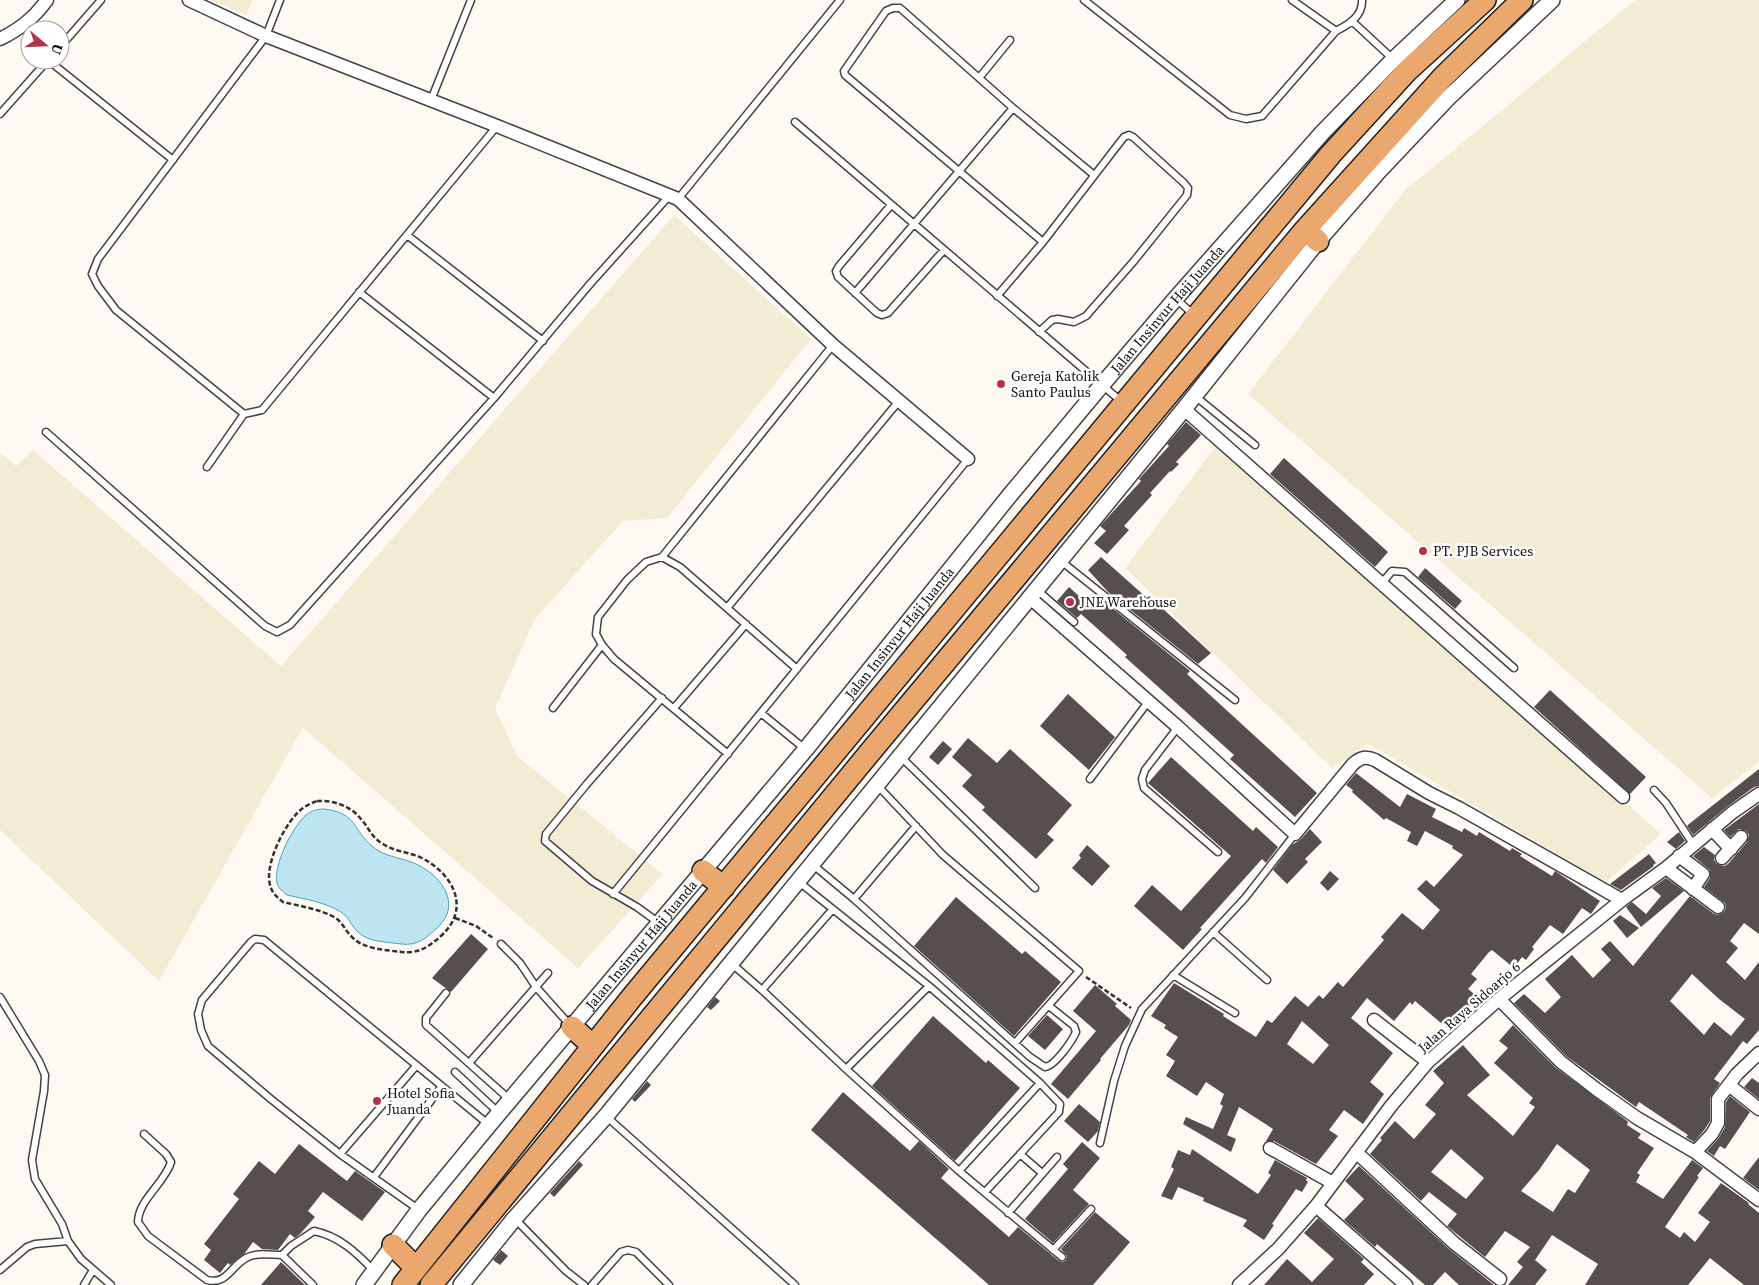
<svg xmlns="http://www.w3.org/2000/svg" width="1759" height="1285" viewBox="0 0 1759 1285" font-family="'Source Serif 4',serif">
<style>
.farmland{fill:#f2ecd5}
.water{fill:#bce5f1;stroke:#4aa3c2}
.building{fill:#574f4d;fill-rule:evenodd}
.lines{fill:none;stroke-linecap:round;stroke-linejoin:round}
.service-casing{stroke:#434343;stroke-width:9}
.minor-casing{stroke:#434343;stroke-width:15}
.tertiary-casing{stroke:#434343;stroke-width:18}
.trunk-casing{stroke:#212121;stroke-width:24}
.path{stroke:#323232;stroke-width:2.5;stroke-dasharray:5 2.5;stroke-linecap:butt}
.service{stroke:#fff;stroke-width:6}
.minor{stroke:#fff;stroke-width:12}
.tertiary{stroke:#fff;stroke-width:15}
.trunk{stroke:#eaa76e;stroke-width:21}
.poi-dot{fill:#b4334c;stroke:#fff;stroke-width:2}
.labels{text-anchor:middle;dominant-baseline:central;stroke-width:5;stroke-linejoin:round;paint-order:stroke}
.street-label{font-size:14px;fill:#101010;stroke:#fff}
.poi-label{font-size:14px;fill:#101010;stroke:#fff;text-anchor:start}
</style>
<rect width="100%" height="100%" fill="#fefaf3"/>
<path class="farmland" d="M210,0H253L246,15Z
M1635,0H1759V762L1712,798L1248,394L1404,191Z
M674,215L811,339L667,518L623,521L535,619L495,708L517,756L663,874L578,968L303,728L159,981L0,830V452L16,466L33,450L281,666Z
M1217,444L1661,834L1606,882L1368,744L1332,768L1125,568Z"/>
<path class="water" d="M324,809C358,813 352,830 373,847C386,858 403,857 418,865C443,877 462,906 437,928C426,938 418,946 401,944C388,942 367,942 358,932C351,926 349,917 341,912C325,902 304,899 287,895C282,891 278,888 277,883C273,865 293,826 306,815C311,811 317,809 324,809Z"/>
<path class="building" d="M1186,422L1201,435L1176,462L1179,464L1171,472L1170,471L1150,493L1152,495L1124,526L1129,530L1107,554L1094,543L1106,531L1100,526L1141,481L1139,479L1169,446L1167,444Z
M1284,458L1388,552L1375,567L1270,474Z
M1101,557L1147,598L1149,596L1211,653L1198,664L1108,592L1088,570Z
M1425,568L1462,601L1455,609L1418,577Z
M1069,587L1093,609L1101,599L1190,671L1187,674L1317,793L1295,817L1230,759L1234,755L1125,657L1127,655L1081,614L1077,618L1057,601Z
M1550,690L1646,777L1630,794L1534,707Z
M1068,694L1115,737L1089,770L1040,726Z
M968,738L997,763L1010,749L1072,805L1047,834L1054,840L1036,859L982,810L985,807L962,786L972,775L952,757Z
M943,741L952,749L938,765L929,757Z
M1171,757L1253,831L1256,827L1278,847L1266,863L1262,859L1200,928L1202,929L1183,950L1134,906L1152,885L1181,911L1231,856L1148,783Z
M1759,769V786L1754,787L1728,806L1693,835L1687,826L1689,824Z
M1356,773L1400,807L1407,794L1436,809L1432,817L1462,832L1464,828L1477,836L1479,832L1510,851L1512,848L1522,854L1520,856L1552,876L1555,871L1600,901L1591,914L1582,908L1563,934L1550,925L1532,947L1534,949L1526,960L1522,957L1514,968L1492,950L1489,952L1471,974L1477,979L1468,989L1478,997L1469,1008L1467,1007L1448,1029L1415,1001L1412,1005L1410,1002L1394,1021L1367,998L1351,1018L1393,1053L1370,1082L1384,1094L1363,1124L1344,1110L1329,1130L1338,1136L1316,1164L1274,1141H1266L1273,1129L1239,1107L1227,1135L1236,1139L1231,1152L1183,1124L1186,1117L1213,1129L1223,1106L1220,1104L1224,1094L1206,1082L1197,1096L1166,1076L1175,1061L1166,1055L1178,1037L1164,1028L1166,1025L1151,1016L1174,983L1224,1014L1223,1016L1256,1037L1267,1020L1272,1023L1295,996L1308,1007L1319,995L1323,999L1338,982L1343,987L1384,940L1381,937L1402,913L1423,930L1440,910L1417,889L1426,880L1434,887L1463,855L1452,848L1453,846L1425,831L1417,846L1407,841L1411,832L1386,818L1384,820L1352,792L1353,790L1346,785ZM1302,1021L1329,1045L1313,1064L1287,1044Z
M1759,804V934L1744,923L1730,941L1738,948L1726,962L1745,980L1759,962V1030L1747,1044L1743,1041L1714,1079L1720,1083L1710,1098V1121L1705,1129L1694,1142L1686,1137L1688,1135L1639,1102L1636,1107L1566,1056L1514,1003L1524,994L1545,1013L1561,997L1545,979L1572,955L1593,978L1611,960L1601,949L1610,941L1633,966L1690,896L1714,914L1718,915L1724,912L1726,908L1725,903L1704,887L1710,878V870L1693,856L1704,847L1715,855L1714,860L1717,864L1724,866L1728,864L1747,842L1749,835L1746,831L1739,829L1730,837L1724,830ZM1692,974L1719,999L1745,1019L1731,1036L1714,1022L1704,1035L1670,1001Z
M1310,829L1322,842L1305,859L1308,862L1287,884L1273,870L1292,845L1301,839Z
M1679,832L1685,841L1676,849L1667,842Z
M1087,845L1110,866L1092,886L1072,868L1081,858L1079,855Z
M1649,854L1656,863L1653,865L1654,866L1621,890L1610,884Z
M1330,871L1339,879L1328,891L1320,883Z
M1666,878L1684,891L1641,927L1626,907L1632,902L1646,914L1661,896L1652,888Z
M956,897L1022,954L1025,951L1061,982L1014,1036L914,946Z
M1620,915L1639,928L1627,938L1613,921Z
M471,934L488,949L451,992L432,978Z
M1095,985L1117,1004L1115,1006L1131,1020L1129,1025L1100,1059L1101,1060L1068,1099L1051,1084L1096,1031L1073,1011Z
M715,997L720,1001L711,1010L707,1007Z
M1047,1015L1063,1029L1045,1050L1028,1036Z
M933,1016L986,1063L988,1060L1020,1088L955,1161L872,1086Z
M1513,1025L1556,1068L1626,1120L1628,1122L1627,1125L1641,1134L1638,1138L1654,1148L1637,1173L1640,1175L1636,1182L1663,1199L1692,1160L1703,1168L1697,1176L1699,1177L1665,1227L1680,1238L1684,1232L1695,1242L1710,1222L1698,1213L1721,1183L1749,1203L1748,1204L1759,1213V1285H1744L1710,1258L1688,1285H1585L1598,1264L1552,1235L1535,1260L1547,1270L1535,1285H1508L1523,1267L1517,1262L1530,1247L1505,1231L1485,1257L1447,1226L1457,1214L1429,1192L1421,1201L1370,1154L1382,1140L1380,1138L1395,1121L1414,1139L1436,1114L1425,1105L1444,1083L1433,1071L1463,1045L1490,1075L1467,1095L1513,1136L1535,1107L1529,1103L1533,1098L1494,1063L1508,1048L1499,1041ZM1557,1144L1590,1170L1575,1193L1568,1189L1553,1212L1521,1191L1539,1170ZM1451,1149L1484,1178L1466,1199L1431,1172Z
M1752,1078L1759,1083V1099L1744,1087Z
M647,1081L651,1085L635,1102L632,1099Z
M843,1092L910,1151L919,1141L949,1169L941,1178L1009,1237L1018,1227L1059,1261L1063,1262L1066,1260L1067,1256L1061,1249L1095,1212L1130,1242L1093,1285H989L811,1130Z
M1730,1096L1750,1112L1725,1149L1720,1146L1714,1156L1707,1151L1718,1139L1725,1127L1726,1102Z
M1079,1104L1100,1122L1098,1131L1088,1142L1064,1121Z
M1082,1142L1100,1158L1073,1190L1089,1204L1053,1243L1025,1219L1068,1169L1063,1164Z
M299,1144L347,1181L355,1171L385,1192L362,1221L323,1192L308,1211L315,1217L301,1233L295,1238L290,1234L278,1250L262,1249L253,1242L245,1253L230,1265L228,1263L220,1273L204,1260L211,1250L204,1244L239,1199L233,1194L259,1161L275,1174Z
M1192,1149L1258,1194L1271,1175L1268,1173L1275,1160L1307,1178L1306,1180L1308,1182L1302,1192L1296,1189L1272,1224L1274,1225L1264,1240L1243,1226L1247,1220L1203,1201L1204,1198L1178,1187L1172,1200L1161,1196L1174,1169L1171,1167L1178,1150L1190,1155Z
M1759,1157V1190L1743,1178Z
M579,1161L583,1165L554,1197L550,1193Z
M1359,1166L1449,1249L1494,1285H1459L1445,1272L1433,1285H1425L1377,1244L1375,1247L1344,1220L1364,1199L1345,1181Z
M1318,1218L1364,1259L1361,1262L1374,1274L1364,1285H1264L1287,1259L1312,1282L1334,1259L1304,1233Z
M501,1250L508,1256L500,1265L493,1260Z
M281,1262L304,1284L306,1285H261Z"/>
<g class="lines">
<g class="service-casing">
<path id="service" d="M1084,0L1230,115L1246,119L1262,116L1336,31
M1292,0L1336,31C1348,25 1363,16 1362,0
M1353,22L1394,60
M60,47L101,0
M48,60L173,160
M979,78L1010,40
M431,100L471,0
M0,114L48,60
M795,122L1122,402
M678,199L840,0
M891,205L839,266L836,271L838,277L877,313L882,315L888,313L944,250
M407,235L543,341
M1043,242L845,75L844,71L886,11L893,8H900L1013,108L1094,175
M359,292L494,398
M855,293L1013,108
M997,296L1043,242L1124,137L1129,135L1133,137L1184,183L1188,188L1187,195L1134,261L1086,316L1074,322L1058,319L1052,320L1039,332
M1176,299L1193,314
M1195,396L1255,445
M244,414L116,310L98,286L92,274L98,259L266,36L280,0
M46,432L265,626L277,632L290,625L494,398L590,284L670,195
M207,467L244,414L262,410L497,126
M662,557L680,567L797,669
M1061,561L1235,700
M1381,584L1392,571L1405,572L1514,668
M1037,590L1074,622
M727,608L899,401
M553,708L602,645
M674,708L746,624
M761,713L805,749
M1178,727L1145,770L1142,779L1144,788L1218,852
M728,754L614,659L602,645L596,634L598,617L627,580L646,562L662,557L833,345
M901,757L1035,888
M1090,779L1148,702
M877,785L943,855L1079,971L1015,1043
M1654,790L1666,803L1693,844
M812,864L854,899L1030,1057L1045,1067C1055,1066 1072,1041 1076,1032L1074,1026L1049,1006
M799,882L929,986L1040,1083L1060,1104L1059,1112L985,1192
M613,894L968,459
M854,899L916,826
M659,923L637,907L592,881L545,841L546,834L586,785L662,698
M1213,932L1267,980
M501,944L520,963L536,987L569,1024
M731,963L762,990L846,1069L959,1171L1062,1257
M1173,975L1235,1013
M762,990L832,910
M446,993L426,1018V1025L509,1099
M0,997L39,1061L45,1075L44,1091L32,1160L35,1179L62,1224L68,1241L81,1259L111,1285
M469,1063L548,973
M846,1069L929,986
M455,1072L499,1113
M607,1117L795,1285
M144,1134L166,1154L171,1162C165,1183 138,1200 138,1222L148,1236L207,1280C227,1285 231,1266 246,1258C257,1252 270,1255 282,1255L313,1285
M1100,1143L1114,1081L1125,1046L1142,1009L1245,898L1295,834
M340,1154L416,1066
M1020,1154L1042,1173
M959,1171L1040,1083
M374,1177L441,1087
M418,1209L340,1154L272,1100L208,1046L201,1030L198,1014L202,1000L251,942L255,939L264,940L488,1124
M1008,1213L1057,1157
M515,1219L566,1271L584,1285
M1053,1250L1091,1209
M282,1255L291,1246L314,1231C339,1236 357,1253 374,1271
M0,1270L27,1247L35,1244L68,1241
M84,1285L93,1270
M592,1285L621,1252L628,1250L636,1252L669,1285"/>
</g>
<g class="minor-casing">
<path id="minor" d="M189,0L266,36L497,126L678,199L833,345L968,459
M0,39C20,29 34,18 47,0
M1184,409L1623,797
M1029,597L1178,727L1295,834L1353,764C1361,757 1366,756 1375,760L1429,793L1459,808L1622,900
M1712,829L1731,849
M1679,856L1703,874L1693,889
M1722,858L1741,837
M1666,868L1718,907
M1499,999L1561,1062L1596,1089L1637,1118L1695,1152L1759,1200
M1374,1020L1428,1062
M1729,1085L1759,1109
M1270,1148L1333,1183
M1356,1152L1454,1243L1500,1279
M1695,1152L1712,1134L1718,1123V1099L1737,1074L1759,1053
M1316,1206L1406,1285
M1239,1285L1278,1249L1316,1206L1391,1106L1428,1062L1499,999L1622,900L1666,868L1733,812L1759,794"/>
</g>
<g class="tertiary-casing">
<g id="tertiary">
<path id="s1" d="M364,1285L419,1210L489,1125L806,749L1010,495L1101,386L1176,298L1323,132L1393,60L1457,0"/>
<path d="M461,1285L514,1219L606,1116L1184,409L1318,241L1378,172L1448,98L1552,0"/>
</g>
</g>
<g class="trunk-casing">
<path id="trunk" d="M1305,230L1318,241
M703,871L724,887
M572,1027L593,1046
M393,1245L416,1268
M403,1285L632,997L1331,154L1407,71L1485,0
M431,1285L871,751L1305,230L1444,76L1522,0"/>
</g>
<path class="path" d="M317,801C333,800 351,806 361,819C369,828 372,838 383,844C395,852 410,852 422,858C453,874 471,908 442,935C430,946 419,954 402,952C386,950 363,949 352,937C345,931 343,922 334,917C319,909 300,906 283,902C278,898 273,894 271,888C262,867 286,820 303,808C307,805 312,803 317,801Z
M455,918L476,926L493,938
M1086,977L1131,1008"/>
<use href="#service" class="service"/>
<use href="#minor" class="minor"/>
<use href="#tertiary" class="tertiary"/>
<use href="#trunk" class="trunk"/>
</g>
<g class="poi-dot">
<circle cx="1001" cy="384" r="5"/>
<circle cx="1423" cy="551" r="5"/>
<circle cx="1070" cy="602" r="5"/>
<circle cx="377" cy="1101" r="5"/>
</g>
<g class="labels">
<g class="street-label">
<text stroke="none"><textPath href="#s1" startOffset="1264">Jalan Insinyur Haji Juanda</textPath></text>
<text stroke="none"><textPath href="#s1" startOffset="844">Jalan Insinyur Haji Juanda</textPath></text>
<text stroke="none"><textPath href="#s1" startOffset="439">Jalan Insinyur Haji Juanda</textPath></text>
<text transform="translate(1469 1007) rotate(-41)">Jalan Raya Sidoarjo 6</text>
</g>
<g class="poi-label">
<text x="1011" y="376">Gereja Katolik<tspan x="1011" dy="16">Santo Paulus</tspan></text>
<text x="1433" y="551">PT. PJB Services</text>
<text x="1080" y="602">JNE Warehouse</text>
<text x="387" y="1093">Hotel Sofia<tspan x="387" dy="16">Juanda</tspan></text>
</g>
</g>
<g transform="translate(45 45) rotate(109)"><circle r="24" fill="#ffffff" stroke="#9f9f9f"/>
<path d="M0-4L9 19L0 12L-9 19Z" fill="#b4334c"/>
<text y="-8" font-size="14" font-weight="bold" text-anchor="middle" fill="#101010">U</text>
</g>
</svg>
